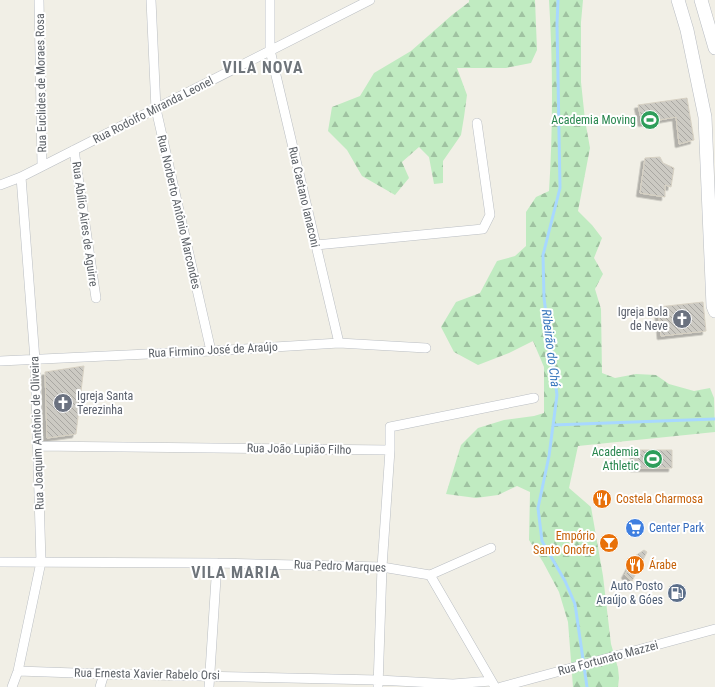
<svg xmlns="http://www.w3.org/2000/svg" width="715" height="687" viewBox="0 0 715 687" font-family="'Roboto Condensed',sans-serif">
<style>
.forest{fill:url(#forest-firs)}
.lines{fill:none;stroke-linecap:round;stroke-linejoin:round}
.stream{stroke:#a8d8ff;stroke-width:3}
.building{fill:url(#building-back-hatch);stroke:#d7d1c3;filter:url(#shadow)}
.minor-casing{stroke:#babec3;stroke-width:10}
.secondary-casing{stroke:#b9bdc3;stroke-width:14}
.minor{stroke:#fff;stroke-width:9}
.secondary{stroke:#fff;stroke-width:13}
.labels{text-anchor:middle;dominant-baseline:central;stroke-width:4;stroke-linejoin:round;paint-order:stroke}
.street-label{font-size:12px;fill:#5d6268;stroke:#fff}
.leisure-label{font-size:12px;fill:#27864d;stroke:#fff;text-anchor:end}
.worship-label{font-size:12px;fill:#5b616d;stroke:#fff;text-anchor:end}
.food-label{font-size:12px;fill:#c56008;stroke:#fff;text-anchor:start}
.shop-label{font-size:12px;fill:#366cbe;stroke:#fff;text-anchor:start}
.service-label{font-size:12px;fill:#4e5e75;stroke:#fff;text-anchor:end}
.water-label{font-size:13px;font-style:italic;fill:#3a78bd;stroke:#fff}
.district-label{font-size:16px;font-weight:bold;letter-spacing:1px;fill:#6e747a;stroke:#fff}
</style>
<defs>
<pattern id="forest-firs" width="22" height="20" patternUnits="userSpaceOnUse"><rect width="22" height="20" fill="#c0ebc1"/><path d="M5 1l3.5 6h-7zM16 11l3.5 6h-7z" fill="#9fc2a1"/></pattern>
<pattern id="building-back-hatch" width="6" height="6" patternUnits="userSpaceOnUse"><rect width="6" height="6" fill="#cccac3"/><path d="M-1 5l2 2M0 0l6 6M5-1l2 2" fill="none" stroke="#a9a7a2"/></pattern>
<filter id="shadow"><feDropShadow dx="-3.5" dy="3.5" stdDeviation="0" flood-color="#0004"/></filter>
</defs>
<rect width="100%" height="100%" fill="#f1efe6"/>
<path class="forest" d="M469,0H535L537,50L531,63L506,68H457L467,95L464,117L461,135L443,161V183L434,184L429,157L419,147L402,162L409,178L395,195L362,176L347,150L328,131L332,107L360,96L374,73L411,51L452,15L469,2Z
M549,0H583L581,22V82L585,120L590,148L578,211L592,225L602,238L594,258L603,274L595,289L601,309L602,373L615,378L636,374L656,375L669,384L694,391L710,388L714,398L715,432L578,446L569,488L591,507L603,576L611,644L618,668L619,678L618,687H573L568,622L559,592L543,562L529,540L530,492L517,486L498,495L476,498L446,494L461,445L478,428L504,420L534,416L544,413V367L533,341L509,353L478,365L454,352L441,327L456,302L480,293L497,261L515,256L526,246V212L536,197L549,191C553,128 553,64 549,0Z"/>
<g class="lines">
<path class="stream" d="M558,0L557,24L560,188L543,255L544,298L557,395L549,456L538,508L542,541L565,581L575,604L587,687
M553,425L715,419"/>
</g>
<path class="building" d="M687,98L694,140L679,144L676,117L642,123L638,105Z
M660,157L663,163L674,168L671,187L665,185V197L640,193L645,158Z
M703,302L706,331L661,336L658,307Z
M84,366L76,434L47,438L45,372Z
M634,450H672V468H634Z
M644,550L647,552L632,581L625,575L635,556Z"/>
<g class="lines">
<g class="minor-casing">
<path id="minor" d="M39,0L42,165
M151,0L156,109L211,351
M270,0V50L339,343
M74,150L96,298
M0,185L21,177L370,0
M316,245L483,229L490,215L477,123
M0,361L211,351L339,343L426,348
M37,446L390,450V427L534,398
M0,562L217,563L382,567L430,575L495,687
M430,575L491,548
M18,671L104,674L378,680L453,684L491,681
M12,687L18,671L41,562L35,360L21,177
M100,687L104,674
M209,687L217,563
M378,687L382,567L390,450
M501,687L715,629"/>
</g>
<g class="secondary-casing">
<path id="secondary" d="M678,0L687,30L705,117L713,306L715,311
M701,0L715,48"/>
</g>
<use href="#minor" class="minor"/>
<use href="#secondary" class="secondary"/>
</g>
<defs>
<g id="stadium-disc" transform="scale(1)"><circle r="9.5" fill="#2e9e5b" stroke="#fff"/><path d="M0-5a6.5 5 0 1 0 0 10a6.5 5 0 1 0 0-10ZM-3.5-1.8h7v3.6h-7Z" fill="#fff"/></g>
<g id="church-disc" transform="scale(1)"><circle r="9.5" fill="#6b7280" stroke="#fff"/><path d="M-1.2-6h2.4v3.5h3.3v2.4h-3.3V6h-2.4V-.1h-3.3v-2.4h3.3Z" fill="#fff"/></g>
<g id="restaurant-disc" transform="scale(1)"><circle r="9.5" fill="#e8710a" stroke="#fff"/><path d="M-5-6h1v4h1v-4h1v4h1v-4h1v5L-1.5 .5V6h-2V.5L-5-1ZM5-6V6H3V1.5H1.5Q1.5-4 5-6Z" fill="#fff"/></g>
<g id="supermarket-disc" transform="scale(1)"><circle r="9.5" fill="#3f7fe0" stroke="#fff"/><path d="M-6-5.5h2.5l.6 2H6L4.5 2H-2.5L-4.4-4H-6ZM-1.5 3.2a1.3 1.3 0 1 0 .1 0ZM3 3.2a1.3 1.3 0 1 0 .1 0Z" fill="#fff"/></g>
<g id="bar-disc" transform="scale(1)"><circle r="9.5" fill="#e8710a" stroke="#fff"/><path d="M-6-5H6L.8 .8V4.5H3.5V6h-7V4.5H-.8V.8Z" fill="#fff"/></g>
<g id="fuel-disc" transform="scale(1)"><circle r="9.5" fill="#5c6f8a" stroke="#fff"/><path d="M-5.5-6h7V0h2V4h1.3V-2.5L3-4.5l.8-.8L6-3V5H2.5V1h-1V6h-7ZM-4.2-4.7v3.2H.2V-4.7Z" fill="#fff"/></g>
</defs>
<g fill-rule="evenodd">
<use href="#stadium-disc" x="650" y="120"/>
<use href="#church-disc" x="682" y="319"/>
<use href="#church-disc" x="63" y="403"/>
<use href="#stadium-disc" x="653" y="459"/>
<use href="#restaurant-disc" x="602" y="499"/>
<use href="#supermarket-disc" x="635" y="528"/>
<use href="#bar-disc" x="609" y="543"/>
<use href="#restaurant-disc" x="635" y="565"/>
<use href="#fuel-disc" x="677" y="593"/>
</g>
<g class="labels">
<g class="street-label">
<text transform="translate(41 83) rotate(-91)">Rua Euclides de Moraes Rosa</text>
<text transform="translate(153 110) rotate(-27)">Rua Rodolfo Miranda Leonel</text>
<text transform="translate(304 197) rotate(77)">Rua Caetano Ianaconi</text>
<text transform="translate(179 212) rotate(77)">Rua Norberto Antônio Marcondes</text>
<text transform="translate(85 224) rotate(82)">Rua Abílio Aires de Aguirre</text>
<text transform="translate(213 350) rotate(-3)">Rua Firmino José de Araújo</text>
<text transform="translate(37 433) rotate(-92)">Rua Joaquim Antônio de Oliveira</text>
<text transform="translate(299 449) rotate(1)">Rua João Lupião Filho</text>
<text transform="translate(340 566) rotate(2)">Rua Pedro Marques</text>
<text transform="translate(608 658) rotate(-15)">Rua Fortunato Mazzei</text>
<text transform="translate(147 674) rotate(1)">Rua Ernesta Xavier Rabelo Orsi</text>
</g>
<g class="leisure-label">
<text x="636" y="120">Academia Moving</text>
<text x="639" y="452">Academia<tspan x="639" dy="14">Athletic</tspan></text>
</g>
<g class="worship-label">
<text x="668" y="312">Igreja Bola<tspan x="668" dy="14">de Neve</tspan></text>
<text x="77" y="396" text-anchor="start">Igreja Santa<tspan x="77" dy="14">Terezinha</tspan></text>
</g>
<g class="food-label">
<text x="616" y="499">Costela Charmosa</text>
<text x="595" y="536" text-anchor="end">Empório<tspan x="595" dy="14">Santo Onofre</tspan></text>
<text x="649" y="565">Árabe</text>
</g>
<g class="shop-label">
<text x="649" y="528">Center Park</text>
</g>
<g class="service-label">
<text x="663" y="586">Auto Posto<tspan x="663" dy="14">Araújo &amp; Góes</tspan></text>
</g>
<g class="water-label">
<text transform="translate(551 348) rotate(83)">Ribeirão do Chá</text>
</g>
<g class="district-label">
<text x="263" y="67">VILA NOVA</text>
<text x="236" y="572">VILA MARIA</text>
</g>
</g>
</svg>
